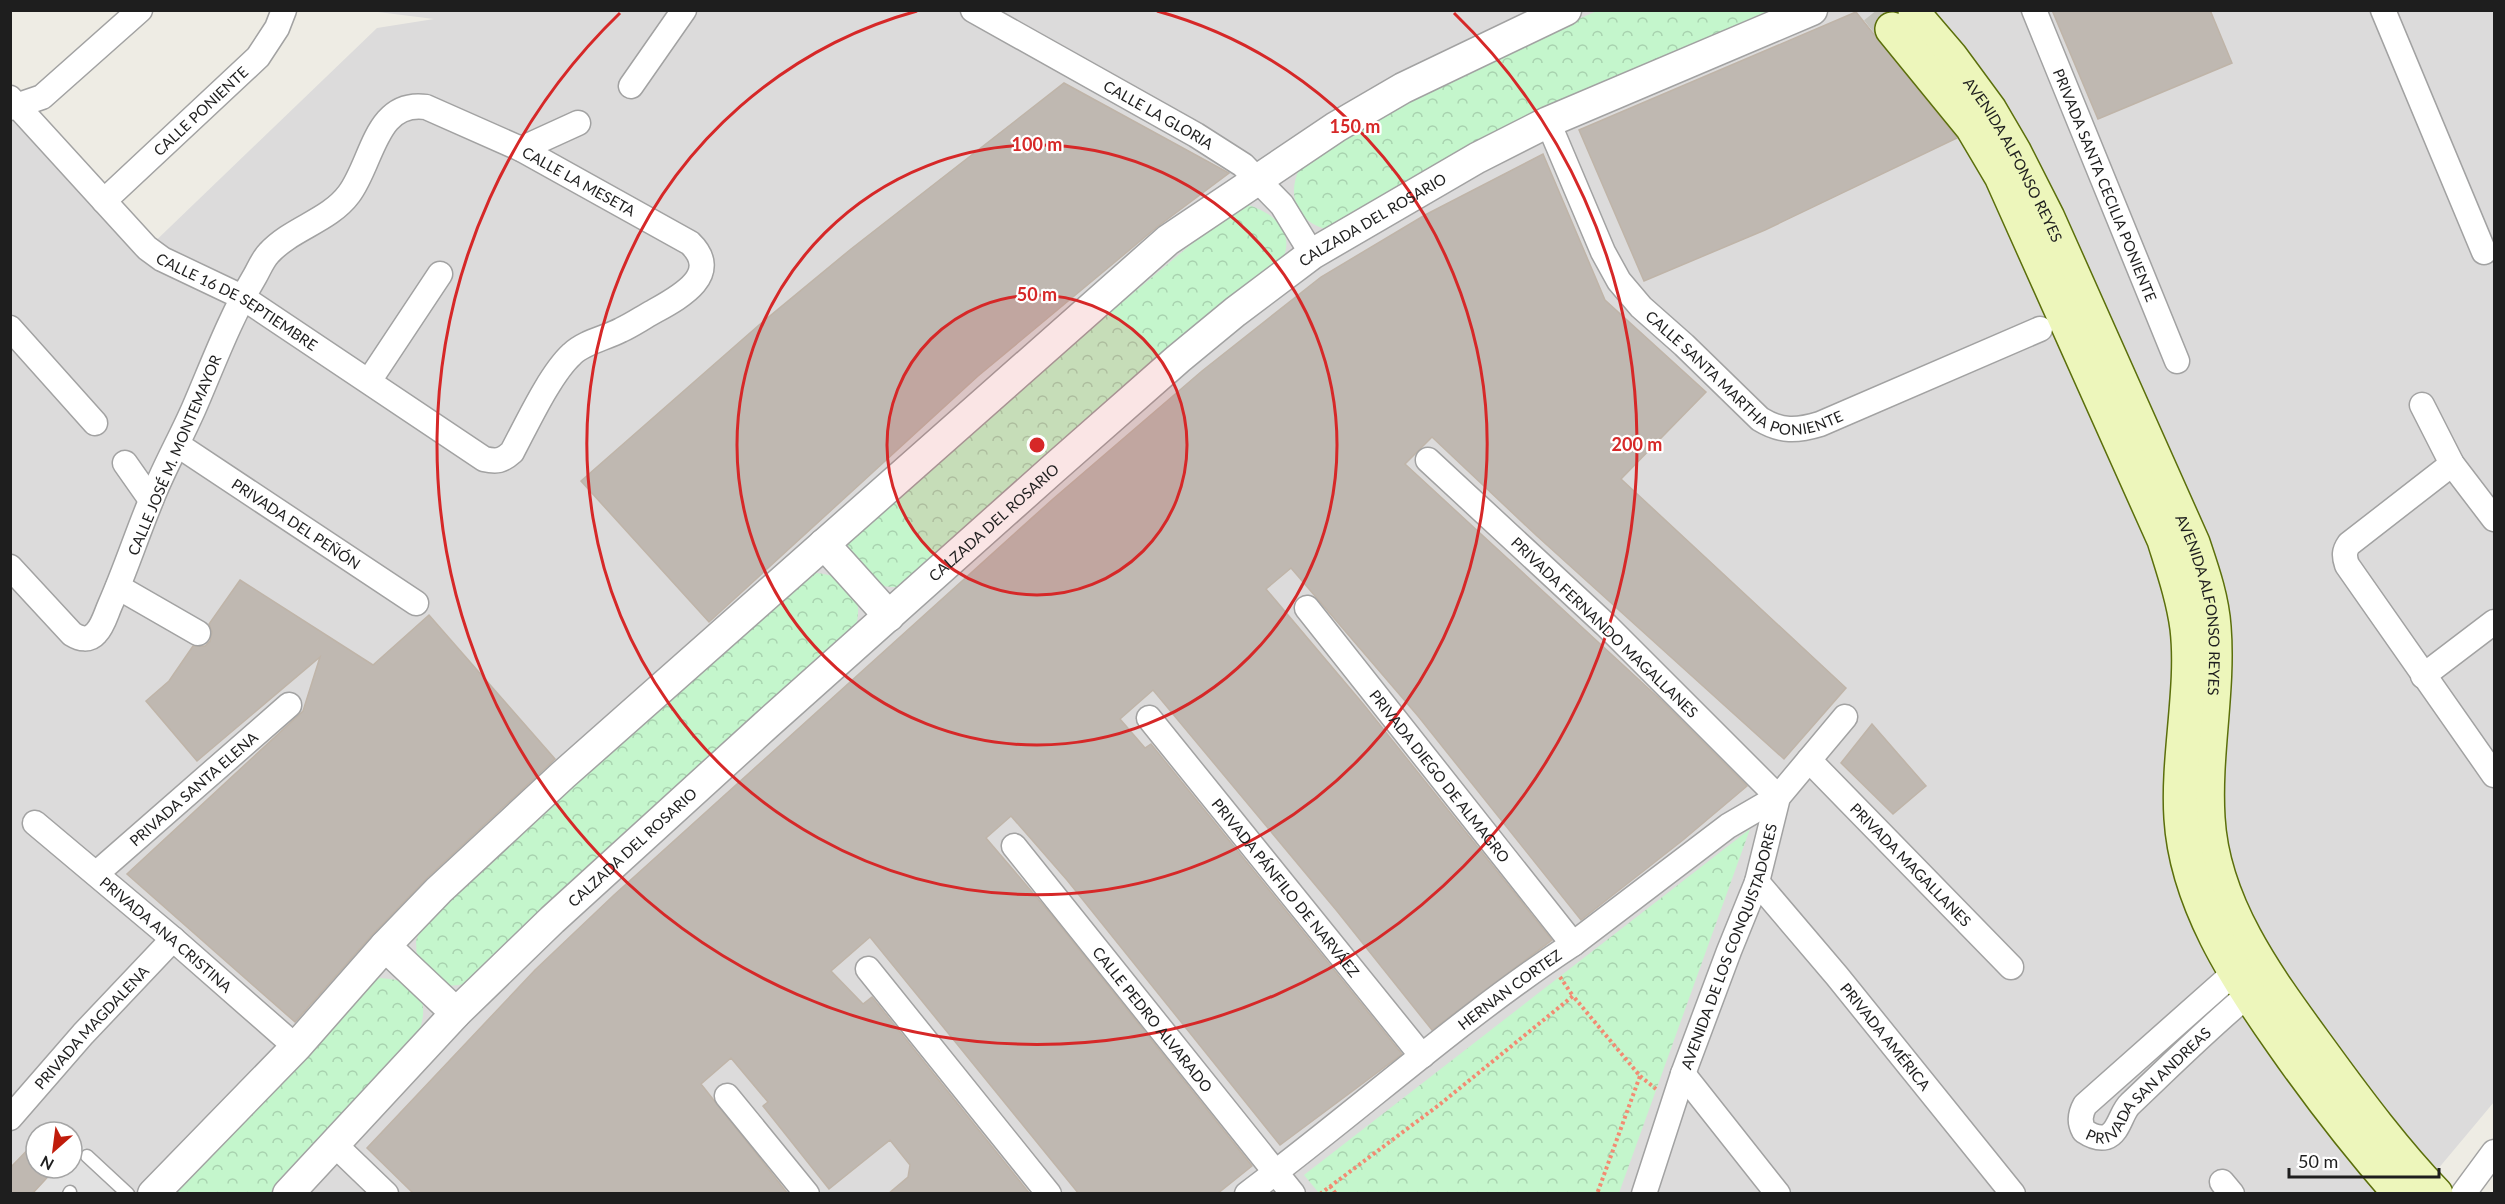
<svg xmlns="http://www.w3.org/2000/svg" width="2505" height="1204" viewBox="0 0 2505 1204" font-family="Lato,sans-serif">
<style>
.residential{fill:#dcdbdb;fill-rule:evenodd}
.park{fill:url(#park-crowns)}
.parking{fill:#e2e2e2}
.building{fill:#bfb8b1;stroke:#bfb4a8;stroke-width:1.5}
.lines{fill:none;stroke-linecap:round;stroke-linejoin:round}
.secondary-tunnel{stroke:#c4c3bc;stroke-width:33;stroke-dasharray:33 16;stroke-linecap:butt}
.service-casing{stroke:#a2a2a2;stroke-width:15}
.minor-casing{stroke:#a2a2a2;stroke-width:27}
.tertiary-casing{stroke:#a2a2a2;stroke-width:33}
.secondary-casing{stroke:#5b6f0b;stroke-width:36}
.path{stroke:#f28b72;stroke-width:4;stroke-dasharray:3 3;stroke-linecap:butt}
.service{stroke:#fff;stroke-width:12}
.minor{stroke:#fff;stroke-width:24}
.tertiary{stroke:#fff;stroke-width:30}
.secondary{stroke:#edf6bb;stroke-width:33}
.ring{fill:none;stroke:#d62828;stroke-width:3}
.labels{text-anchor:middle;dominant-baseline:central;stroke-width:4.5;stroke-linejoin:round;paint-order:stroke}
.street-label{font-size:15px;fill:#1e1e1e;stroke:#fff}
.centre{fill:#d62828;stroke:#fff;stroke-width:3}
.ring-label{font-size:18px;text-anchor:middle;font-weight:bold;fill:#d62828;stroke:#fff;stroke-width:4.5;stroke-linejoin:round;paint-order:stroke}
</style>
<defs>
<pattern id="park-crowns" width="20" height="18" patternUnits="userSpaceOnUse" patternTransform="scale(1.5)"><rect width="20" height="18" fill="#c4f6cc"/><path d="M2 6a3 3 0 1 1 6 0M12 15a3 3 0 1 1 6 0" fill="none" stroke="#a8d2af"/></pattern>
</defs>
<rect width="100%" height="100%" fill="#eeece4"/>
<path class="residential" d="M370,11H2494V1102L2417,1194L11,1193L10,101L143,253L377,28L434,19ZM36,1132H72V1168H36Z"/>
<path class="park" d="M1597,11H1782L1337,231C1301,228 1284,200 1300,167L1460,70Z
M1243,204C1265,208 1293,226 1285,253C1283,260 1276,267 1271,273L904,587C870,590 854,572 847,541L1075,342L1232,210Z
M816,573C851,576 865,596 855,630L473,982C443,990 438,985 417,963L416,941L423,922L802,579Z
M1750,829L1619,1193H1319L1304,1175Z
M380,978C420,980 432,1001 417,1037L276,1193L170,1194L364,984Z"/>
<path class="parking" d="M80,1143L127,1189L123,1194H32L56,1168H72V1151Z"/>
<path class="building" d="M2052,10H2210L2232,63L2098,119Z
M1856,12L1957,138L1765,230L1644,281L1579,130Z
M1064,83L1229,173L1157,227L978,376L709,622L581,481L759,325L851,249Z
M1543,154L1605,300L1706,392L1621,479L1846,688L1784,759L1537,536L1432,437L1405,464L1662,701L1747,786L1683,840L1581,920L1418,716L1291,568L1266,589L1364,705L1552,940L1432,1030L1337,911L1153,690L1120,719L1145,748L1151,744L1402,1054L1280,1145L1067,880L1011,816L986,838L1050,913L1252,1166L1217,1194H1079L870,937L831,971L863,1004L872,997L1030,1194H888L908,1177L910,1165L890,1140L829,1189L763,1106L768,1102L731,1058L701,1084L788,1194H414L367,1148L535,970L614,895L1053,499L1202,371L1321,277L1425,215Z
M240,580L373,665L429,615L555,759L427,878L372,935L295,1022L127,874L303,711L320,657L197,761L146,701L169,681L193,646H205L210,641L212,632L209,624Z
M1872,724L1926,786L1893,814L1841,763Z
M36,1141V1168H56L32,1194H10V1168Z"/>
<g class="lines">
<path class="secondary-tunnel" d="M1877,10L1892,29"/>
<g class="service-casing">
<path id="service" d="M87,1156L128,1194
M69,1194L70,1192"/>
</g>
<g class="minor-casing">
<g id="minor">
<path id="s1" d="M973,10L1196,135L1243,165L1282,205L1312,254"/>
<path id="s2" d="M2034,10L2177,361"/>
<path d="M2383,10L2484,252"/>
<path d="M631,86L684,10"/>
<path id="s3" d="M10,98L147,248L162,259L242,297L484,459C497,462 502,461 512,452C527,424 550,374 572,354C584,342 606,338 621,330C632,325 642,318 653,312C678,298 723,275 690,243L521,149L426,107C375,100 373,162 349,194C329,221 292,228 269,253C263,259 259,269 255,276C230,318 213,364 194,408C180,440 162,471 150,503C136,537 125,571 110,605C106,614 103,626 96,633C89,641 80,639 72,634L10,567"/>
<path d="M10,108L42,97L140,10"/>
<path id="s4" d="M1548,122L1603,252L1619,281L1641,307L1684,345L1760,419C1781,432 1797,431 1820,424L2040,329"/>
<path d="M521,149L578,123"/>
<path id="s5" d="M104,201L258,57L277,28L284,10"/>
<path d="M10,328L95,423"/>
<path d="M369,381L440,274"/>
<path d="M2422,405L2452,464L2494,519"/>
<path id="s6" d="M178,445L416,603"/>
<path d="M125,463L151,500"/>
<path d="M2452,464L2349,544C2344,551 2344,556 2347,565L2494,775"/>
<path d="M118,587L198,633"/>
<path id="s7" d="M1307,608L1573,944"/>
<path d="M2423,676L2494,622"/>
<path id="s8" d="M1149,718L1422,1056"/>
<path id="s9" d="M1809,760L2011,967"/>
<path id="s10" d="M35,823L173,939L296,1047"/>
<path id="s11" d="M1014,846L1293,1194"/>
<path id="s12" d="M97,873L289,705"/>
<path id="s13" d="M1757,882L1837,976L2013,1194"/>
<path d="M868,969L1049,1194"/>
<path id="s14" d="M2235,972L2085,1105C2080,1114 2079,1122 2084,1131C2090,1135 2098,1139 2106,1137C2119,1133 2121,1112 2130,1104C2169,1067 2207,1029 2248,995"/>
<path d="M1683,1074L1778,1194"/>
<path d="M727,1096L807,1194"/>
<path id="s15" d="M10,1118L83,1034L173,939"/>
<path d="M333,1143L386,1194"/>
<path d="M2222,1182L2232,1194"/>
<path id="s16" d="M1247,1194C1357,1112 1459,1019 1573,944L1728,826L1778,797L1606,625L1428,460"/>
<path id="s17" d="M1644,1194L1683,1074L1729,951L1757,882L1778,797L1845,717"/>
<path d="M2463,1194L2494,1152"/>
</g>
</g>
<g class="tertiary-casing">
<g id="tertiary">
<path d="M824,544L889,616"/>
<path d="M385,946L456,1013"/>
<path d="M153,1194L296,1047L385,946L439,890L563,775L1168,240L1336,127L1403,88L1566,10"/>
<path id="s18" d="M288,1194L456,1013L552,920L765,726L1053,469L1178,359L1235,312L1312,254L1477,158L1548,122L1812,10"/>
</g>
</g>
<g class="secondary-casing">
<g id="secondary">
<path id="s19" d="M1915,15L1951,57L1990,110L2014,151L2048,218L2193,543C2202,570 2212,598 2214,627C2219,690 2204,754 2208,818C2213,908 2273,985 2324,1055C2359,1103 2395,1151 2436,1194"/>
<path d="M1892,29L1972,127L2001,176L2164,540C2173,569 2183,598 2187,628C2194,688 2177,756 2181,818C2186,901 2236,978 2282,1043C2319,1096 2358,1146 2400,1194"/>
</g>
</g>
<path class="path" d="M1560,977L1573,996
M1640,1076L1656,1089
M1330,1186L1336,1194
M1320,1194L1439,1105L1573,996L1640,1076L1597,1194"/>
<use href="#service" class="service"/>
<use href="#minor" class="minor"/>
<use href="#tertiary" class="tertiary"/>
<use href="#secondary" class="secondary"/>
</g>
<circle cx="1037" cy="445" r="150" fill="#d62828" fill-opacity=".12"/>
<g class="ring">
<circle cx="1037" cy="445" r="150"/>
<circle cx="1037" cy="445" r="300"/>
<path d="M1157 11A450 450 0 1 1 917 11"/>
<path d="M1454 13A600 600 0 1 1 620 13"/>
</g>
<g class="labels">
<g class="street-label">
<text stroke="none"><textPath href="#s5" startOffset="132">CALLE PONIENTE</textPath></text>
<text stroke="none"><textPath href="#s1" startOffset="213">CALLE LA GLORIA</textPath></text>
<text stroke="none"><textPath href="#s19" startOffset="176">AVENIDA ALFONSO REYES</textPath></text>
<text transform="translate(579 181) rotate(29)">CALLE LA MESETA</text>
<text stroke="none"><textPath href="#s2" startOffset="189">PRIVADA SANTA CECILIA PONIENTE</textPath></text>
<text stroke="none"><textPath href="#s18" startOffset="1461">CALZADA DEL ROSARIO</textPath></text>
<text stroke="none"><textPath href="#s3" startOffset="308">CALLE 16 DE SEPTIEMBRE</textPath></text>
<text stroke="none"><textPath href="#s4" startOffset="338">CALLE SANTA MARTHA PONIENTE</textPath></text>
<text transform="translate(174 455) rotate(-67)">CALLE JOSÉ M. MONTEMAYOR</text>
<text stroke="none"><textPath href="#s6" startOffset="142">PRIVADA DEL PEÑÓN</textPath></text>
<text stroke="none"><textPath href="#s18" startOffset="975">CALZADA DEL ROSARIO</textPath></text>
<text stroke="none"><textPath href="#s19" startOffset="662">AVENIDA ALFONSO REYES</textPath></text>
<text transform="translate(1605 627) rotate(44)">PRIVADA FERNANDO MAGALLANES</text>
<text stroke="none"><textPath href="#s7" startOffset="214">PRIVADA DIEGO DE ALMAGRO</textPath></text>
<text stroke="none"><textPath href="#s12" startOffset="128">PRIVADA SANTA ELENA</textPath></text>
<text stroke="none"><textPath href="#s18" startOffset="489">CALZADA DEL ROSARIO</textPath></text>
<text stroke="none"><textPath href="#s9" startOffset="146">PRIVADA MAGALLANES</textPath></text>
<text stroke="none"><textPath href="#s8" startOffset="218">PRIVADA PÁNFILO DE NARVÁEZ</textPath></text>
<text stroke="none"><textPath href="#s10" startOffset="172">PRIVADA ANA CRISTINA</textPath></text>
<text stroke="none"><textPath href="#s17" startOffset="262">AVENIDA DE LOS CONQUISTADORES</textPath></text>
<text stroke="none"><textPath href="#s16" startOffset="333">HERNAN CORTEZ</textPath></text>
<text stroke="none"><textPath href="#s11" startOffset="222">CALLE PEDRO ALVARADO</textPath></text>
<text stroke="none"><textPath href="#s15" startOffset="122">PRIVADA MAGDALENA</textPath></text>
<text stroke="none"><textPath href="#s13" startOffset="201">PRIVADA AMÉRICA</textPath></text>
<text stroke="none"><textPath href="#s14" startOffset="316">PRIVADA SAN ANDREAS</textPath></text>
</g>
</g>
<circle cx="1037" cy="445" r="9" class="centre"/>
<g class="ring-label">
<text x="1355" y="133">150 m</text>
<text x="1037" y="151">100 m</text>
<text x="1037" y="301">50 m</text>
<text x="1637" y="451">200 m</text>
</g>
<rect width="2505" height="1204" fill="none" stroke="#1e1e1e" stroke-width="24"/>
<g transform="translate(54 1150) rotate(208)"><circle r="28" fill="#ffffff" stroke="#a5a5a5" stroke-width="1.5"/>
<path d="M0-4.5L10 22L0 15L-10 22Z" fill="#c01c0b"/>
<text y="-9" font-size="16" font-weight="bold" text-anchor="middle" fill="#1e1e1e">N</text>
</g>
<path d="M2289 1168v9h150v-9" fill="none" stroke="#1e1e1e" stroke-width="3"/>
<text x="2298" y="1168" font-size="18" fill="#1e1e1e" stroke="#ffffff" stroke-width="4.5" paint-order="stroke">50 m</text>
</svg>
